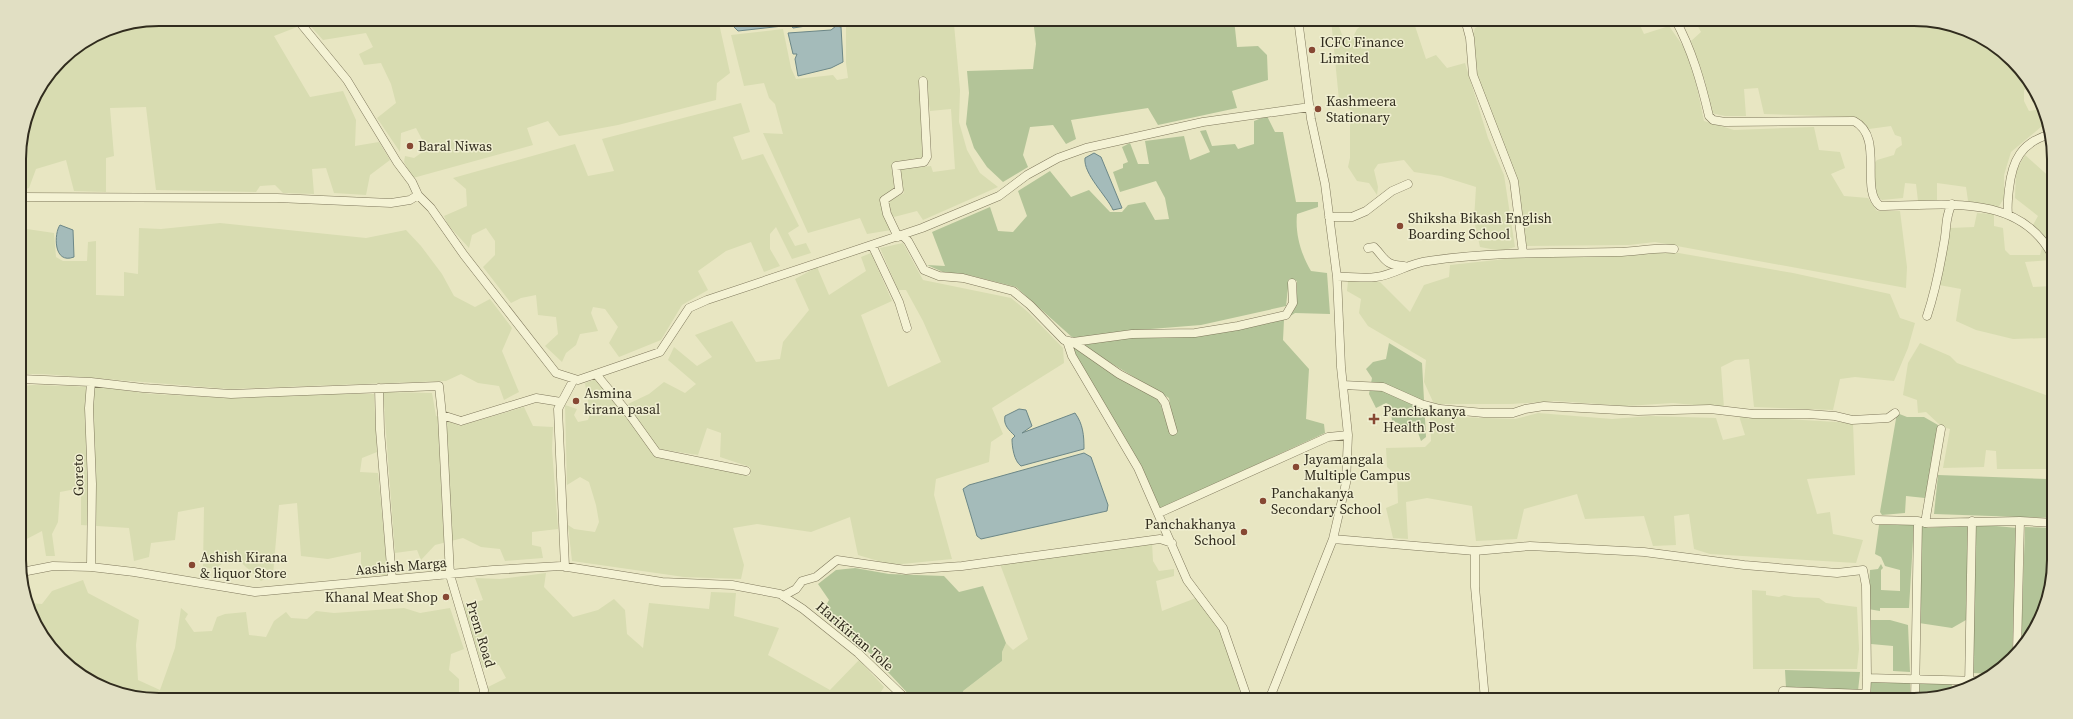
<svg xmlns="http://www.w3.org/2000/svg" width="2073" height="719" viewBox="0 0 2073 719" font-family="'Source Serif 4',serif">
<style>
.farmland{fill:#d8dcb1}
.green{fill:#b3c498}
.water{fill:#a4bbba;stroke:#6c8787}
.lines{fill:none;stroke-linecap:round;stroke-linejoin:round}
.minor-casing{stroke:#7f785c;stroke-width:9}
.minor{stroke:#f4f2d4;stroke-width:8}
.poi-dot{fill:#874833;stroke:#f0efd1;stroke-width:1.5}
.labels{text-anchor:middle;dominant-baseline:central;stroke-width:3;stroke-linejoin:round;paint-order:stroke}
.poi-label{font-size:14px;fill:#312c1e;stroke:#f0efd1;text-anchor:start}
.street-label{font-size:14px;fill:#312c1e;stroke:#f0efd1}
.rim{fill:none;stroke:#312c1e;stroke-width:2}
</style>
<rect width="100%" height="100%" fill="#e8e6c2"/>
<path class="farmland" d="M159,19H290L297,27L274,36L310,97L343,91L356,120L355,146L379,142L390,160L370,175L366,195L334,193L326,168L312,169L314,194L283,193L275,185L260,186L256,192L156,190L146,107L110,108L114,156L106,158V192L74,191L66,160L36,169L29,188L20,191L19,150L33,98L67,54L106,30Z
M304,19H718L730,73L717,83L716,100L618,125L559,136L548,121L527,128L533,145L413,178L404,162L405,156L414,158L427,149L416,128L401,133L400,152L377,118L396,103L391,84L381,63L364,65L359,54L373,47L366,33L323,40Z
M846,19H925V23L954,24L960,90L959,122L967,150L980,173L998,187L923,220L917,211L894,217L891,214L889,201L904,193L899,169L931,166L933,172L955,169L951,109L930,111L925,77L920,76L924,152L922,159L893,165L897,189L883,197L891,230L867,234L860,218L808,233L763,133L783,134L775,104L769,98L764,83L744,86L731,35L783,29L791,68L796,79L833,75L837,80L848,78L846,63Z
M1331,19H1336L1343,37L1352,39L1357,29L1366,22L1365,19H1415L1414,23L1426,59L1436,55L1447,68L1465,63L1488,138L1504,175L1515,247L1501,251L1480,247L1474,220L1476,187L1441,176L1414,172L1404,160L1378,164L1374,170L1378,187L1377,195L1369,183L1357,181L1348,167L1350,158V126L1353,112L1339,100Z
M1490,19H1637L1644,34L1669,26L1683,46L1694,73L1704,121L1734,130L1814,127L1819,150L1840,152L1845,168L1831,174L1844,196L1868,198L1877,211H1900L1907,267L1906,288L1655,242L1629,245L1526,246L1523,237L1516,179L1475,74L1473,34L1475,28L1490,21Z
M1694,19H1914L1959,26L2019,67L2033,87L2024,90V101L2029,111L2043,109L2048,127H2041L2011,152L2004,175V198L1998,208L1968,201L1966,187L1937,183V200L1918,201L1916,184L1905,183L1903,198L1882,200L1876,196L1873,164L1877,160L1894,155L1896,149L1902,145L1901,137L1895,135L1891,126L1869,129L1855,117L1764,114L1758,88L1744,89L1746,116H1725L1711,113L1705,82L1691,41L1701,32Z
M741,103L750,132L733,137L742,160L763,154L799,226L788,233L795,246L806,243L811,253L792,259L776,227L770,234V249L780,266L764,272L751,242L726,251L698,271L708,290L682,305L661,340L619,357L609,343L618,327L605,309L593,307L591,313L598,331L580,334L576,345L566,353L562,362L545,346L558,334L556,317L538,315L536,295L521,298L511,303L483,267L495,255V241L486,228L472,235L469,248L448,225L444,216L467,206L466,189L453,178L575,144L588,176L614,171L602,139Z
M2025,155L2053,180V248L2033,225L2038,216L2015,198L2016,171Z
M1977,213L1994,214V226L2003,228L2005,250L2010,255H2040L2042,248L2048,254L2050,260L2025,262L2033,287L2053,286V336L2046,338L2013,339L1976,330L1956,321L1961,289L1939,285L1950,228L1974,227Z
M220,223L366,238L406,230L421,246L442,274L454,296L475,307L490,299L512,328L502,351L519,392L504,400L499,386L478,383L461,374L446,381L230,389L43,374H21L20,228L54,233L56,257L63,261H87L88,242L96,241V295L124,296V272L138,274L139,228L161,229Z
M903,243L923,280L1011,298L1028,312L1063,348L1064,363L992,408L1003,434L991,442L989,462L936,479L934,495L952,559L892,565L858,555L850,517L811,532L757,524L733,528L744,565L741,579L684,577L572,561L568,525L574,529L595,532L599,522L596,505L589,482L580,477L567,485L565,405L577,409L574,415L578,422L588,420L590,414L585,383L596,379L655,455L750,476V467L720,457L721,433L707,428L698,455L658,449L628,404L649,394L664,382L685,393L696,384L668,360L674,347L697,366L712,357L695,335L732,321L756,362L780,359L783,342L809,310L795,279L817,267L829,295L866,271L861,257L871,253L892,301L861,315L888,387L941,362L923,321L906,290H898L880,248Z
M1654,251L1673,252L1793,273L1890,294L1900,318L1915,323L1908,348L1894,381L1855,377L1840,379L1833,410L1754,407L1749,359L1735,360L1721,367L1724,408L1673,403L1626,406L1557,401L1511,404H1434L1424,382L1426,360L1368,326L1359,313L1361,299L1347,291L1348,281L1360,280L1380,282L1410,312L1424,285L1449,277L1450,265L1533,256Z
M1920,343L1950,356L1957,363L2054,398V477L2050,469H1997L1996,451L1986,450L1984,467L1943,468L1950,429L1942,427L1926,412L1918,413L1917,400L1903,395L1908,363Z
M33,385L100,387L151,394L234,398L312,394H374L377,452L362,458L360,472L378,473L388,575H361V552L328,559L301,556L297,503L279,505L273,575L261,581L233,555L215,569L203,567L204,507L178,512L175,540L151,543L149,557L134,561L129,528L81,525V488L60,492L58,522L52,534L55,556H46L42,531L21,542V386Z
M383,392L432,393L436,416L460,426L524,407L533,426L553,427L552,449L558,529L532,532V545L541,547L543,558L505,561L500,549L481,547L463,538L435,545L421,560L417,550L395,553Z
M1538,413L1612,419L1650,416L1716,418L1723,440L1745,435L1739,416L1853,423L1855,475L1807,479L1817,514L1830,512L1833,534L1863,540L1856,563L1710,554L1694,549L1689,514L1674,516L1676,545L1653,546L1644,516L1585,519L1577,494L1524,509L1517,539L1476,541L1472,506L1427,498L1406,502L1408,539L1393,538L1386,508L1398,503L1397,476L1387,467L1386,448L1425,447L1431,441L1430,416L1515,419Z
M1152,542L1153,561L1159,571L1174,569V576L1156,581L1162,611L1196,598L1220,630L1243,700H964L963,691L1002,661V652L1006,643L1013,650L1028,639L1000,564Z
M546,573L544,587L573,617L598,610L614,599L625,610L627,634L643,648L649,603L709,609L711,592L736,593L734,616L779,628L768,655L830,690L859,660L884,687L876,700H482L486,688L506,678L499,665L483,668L463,606L483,600L475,578L500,579Z
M83,580L88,593L139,620L136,645L138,680L160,690L175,648L181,608L188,614L185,619L194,632L212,631L217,617L225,614L246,612L249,635L266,637L274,621L286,612L291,618L307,619L316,611L334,613L404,608L420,613L450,608L464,649L451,654L449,670L459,679V700H159L114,693L54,652L29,603L42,604L52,591Z
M1752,590L1766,591V595L1779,597L1784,595L1794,597L1819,598L1826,603L1857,607L1859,649L1857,669H1753Z"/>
<path class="green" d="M1033,19H1234L1237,47L1258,46L1267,55L1268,80L1232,91L1237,108L1158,125L1148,108L1071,120L1076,139L1066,144L1053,125L1030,127L1023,155L1028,167L1003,182L987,167L974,148L966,124L969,93L967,71L1033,69L1036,44Z
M1267,116L1275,132H1283L1296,202H1318V207L1297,214C1295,234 1301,254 1311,271L1327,273L1330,314L1295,313L1284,320L1283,340L1309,369L1306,419L1324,424L1325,433L1160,509L1074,356L1072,345L1159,400L1170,433L1175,434L1169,398L1079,344L1131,337L1195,335L1285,317L1297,304V281L1289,279L1286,306L1201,325L1138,330L1073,338L1016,287L969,275L943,272L927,265L945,266L932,232L990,207L998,231L1013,232L1027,216L1018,191L1050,171L1071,197L1089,190L1110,212H1122L1128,205L1145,202L1155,220L1169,219L1165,198L1156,181L1120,192L1113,172L1123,168V164L1128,162L1122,147L1130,143L1138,164H1149L1145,141L1184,136L1190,160L1210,152L1200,131L1206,130L1212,146L1235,144L1238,149L1254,144V121Z
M1389,343L1422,363L1426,437L1421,441L1416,427H1400L1398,423L1392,421L1390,405L1386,403L1376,408L1369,394L1372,378L1366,369L1373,362L1386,359Z
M1897,413L1907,417H1924L1938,425L1925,498L1906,496L1905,513L1882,515L1880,512Z
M1938,475L2047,479L2052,518L1934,514Z
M1914,524L1909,608H1880V611L1868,609L1870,570L1878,569L1881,564L1883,568L1881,570V590L1900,591V570L1885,566L1881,557L1875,554L1879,525Z
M1975,524L2017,528L2012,657L1994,674L1973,673Z
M1921,525L1928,528L1968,525L1966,620L1952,628L1919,623Z
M2025,527L2054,528C2054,570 2051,616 2021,647Z
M855,568L889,574L944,576L959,592L983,586L1006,643L1002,652V661L963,691L964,700H914L873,656L822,613L829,600L818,584L836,570Z
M1869,620H1890L1908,625L1910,672L1893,671V646L1871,644Z
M1785,670L1860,672L1858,691L1786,688Z
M1868,680L1910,682V700H1867Z
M1918,683L1952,684L1951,694L1918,700Z
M1785,692L1864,696V700H1785Z"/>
<path class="water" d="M731,19H785V23L783,26L738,31L732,25Z
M789,19H841L839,21L793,28L789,23Z
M836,26L841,27L843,62L831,68L798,76L795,59L797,54H793L788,33L831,30Z
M1094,153L1101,157L1122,208L1113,210C1107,196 1083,174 1085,158Z
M60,225L73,230L74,257C53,265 54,233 60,225Z
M1019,409L1026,410L1032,426L1022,433L1075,413C1083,424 1084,435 1084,449L1021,466C1014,461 1012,447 1012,439L1015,436C1009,430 1003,425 1005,416Z
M1084,453L1091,457L1108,505L1107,511L981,539L977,536L963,489L969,485Z"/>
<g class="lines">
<g class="minor-casing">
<path id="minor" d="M297,19L347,80L397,162L412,182L418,195L431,208L464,255L556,373L578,380L660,352L689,308L707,300L922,228L999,196L1027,175L1058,158L1086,148L1203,122L1310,107
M1465,19L1470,38L1473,75L1514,181L1523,253
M1675,19C1692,50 1701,82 1709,116L1713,120L1725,122L1854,121C1885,137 1859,189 1880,206C1940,206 2020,191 2053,257
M20,197L277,198L391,203L410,200L418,195
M2008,214C2007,206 2008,198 2009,189C2012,161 2021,142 2051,134
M1329,217H1352L1366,211L1392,191L1408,184
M902,235L908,241L924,270L939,276L963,278L1013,291L1030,305L1064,340L1073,342L1132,334L1195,333L1238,326L1286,315L1293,303L1292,283
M898,237L887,214L884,200L899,190L896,166L924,162L927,157L923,81
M872,245L899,302L907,328
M1368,248L1374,247C1386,259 1384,265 1404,266
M1337,277C1349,276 1364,279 1376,277C1394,275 1409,263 1428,261C1490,252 1554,253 1617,252C1637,252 1654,247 1674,249
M1927,316C1935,292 1940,267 1944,243C1947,229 1945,216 1952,204
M1067,341L1072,356L1138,468L1187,580L1223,628L1248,700
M1073,342L1119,374L1160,396L1165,403L1173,431
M596,374L629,414L657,453L746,471
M21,379L91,382L143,388L231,394L439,386L442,415L461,421L536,398L561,402
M1343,385L1383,387L1421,404L1440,409L1484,413H1513L1525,409L1544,406L1638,411L1710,409L1753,414H1808L1835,416L1852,420L1888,418L1895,413
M379,388L380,430L392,579
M442,415L450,575L484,690L483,700
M1159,513L1328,437L1348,435
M1876,520L1918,521L1925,523L2020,521L2054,523
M1925,523L1941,429
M1333,539L1475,551V587L1485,700
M1475,551L1530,546L1644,552L1744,565L1837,573L1863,570L1866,586L1867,678L1980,681
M91,567L92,484L89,408L91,382
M565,567L558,409L574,379
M22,572L53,566L91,567L134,572L255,592L493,570L561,566L662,582L732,585L780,594L803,609L858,653L907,700
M783,596L796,589L802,581L816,577L837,560L906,570L962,566L1160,539L1172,543
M2017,652L2020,521
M1969,686L1972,521
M1269,700L1333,539L1346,483L1348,435L1341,367L1337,277L1325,184L1311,119L1298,19
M1783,700V691L1866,694
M1866,700L1867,678
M1915,700L1918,521"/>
</g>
<use href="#minor" class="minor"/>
</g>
<g class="poi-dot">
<circle cx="1312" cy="50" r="4"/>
<circle cx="1318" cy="109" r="4"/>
<circle cx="410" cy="146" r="4"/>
<circle cx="1400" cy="226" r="4"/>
<circle cx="576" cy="401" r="4"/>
<path d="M1372 413h4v4h4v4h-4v4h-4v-4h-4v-4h4z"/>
<circle cx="1296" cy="467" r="4"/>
<circle cx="1263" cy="501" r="4"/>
<circle cx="1244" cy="532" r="4"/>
<circle cx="192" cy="565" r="4"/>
<circle cx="446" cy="597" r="4"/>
</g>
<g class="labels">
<g class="poi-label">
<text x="1320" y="42">ICFC Finance<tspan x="1320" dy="16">Limited</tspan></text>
<text x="1326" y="101">Kashmeera<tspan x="1326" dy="16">Stationary</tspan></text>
<text x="418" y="146">Baral Niwas</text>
<text x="1408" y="218">Shiksha Bikash English<tspan x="1408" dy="16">Boarding School</tspan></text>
<text x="584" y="393">Asmina<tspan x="584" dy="16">kirana pasal</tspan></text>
<text x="1383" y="411">Panchakanya<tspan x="1383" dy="16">Health Post</tspan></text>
<text x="1304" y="459">Jayamangala<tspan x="1304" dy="16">Multiple Campus</tspan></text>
<text x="1271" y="493">Panchakanya<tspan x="1271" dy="16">Secondary School</tspan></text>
<text x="1236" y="524" text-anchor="end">Panchakhanya<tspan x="1236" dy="16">School</tspan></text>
<text x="200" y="557">Ashish Kirana<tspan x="200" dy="16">&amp; liquor Store</tspan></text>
<text x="438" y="597" text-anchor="end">Khanal Meat Shop</text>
</g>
<g class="street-label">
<text transform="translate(78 475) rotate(-91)">Goreto</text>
<text transform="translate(401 566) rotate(-5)">Aashish Marga</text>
<text transform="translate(481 634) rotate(73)">Prem Road</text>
<text transform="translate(855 636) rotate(41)">HariKirtan Tole</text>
</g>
</g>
<path d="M0 0H2073V719H0ZM159 26H1914A133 133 0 0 1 2047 159V560A133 133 0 0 1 1914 693H159A133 133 0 0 1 26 560V159A133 133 0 0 1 159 26Z" fill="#e1dfc3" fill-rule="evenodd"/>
<path class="rim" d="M159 26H1914A133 133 0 0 1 2047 159V560A133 133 0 0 1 1914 693H159A133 133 0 0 1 26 560V159A133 133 0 0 1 159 26Z"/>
</svg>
